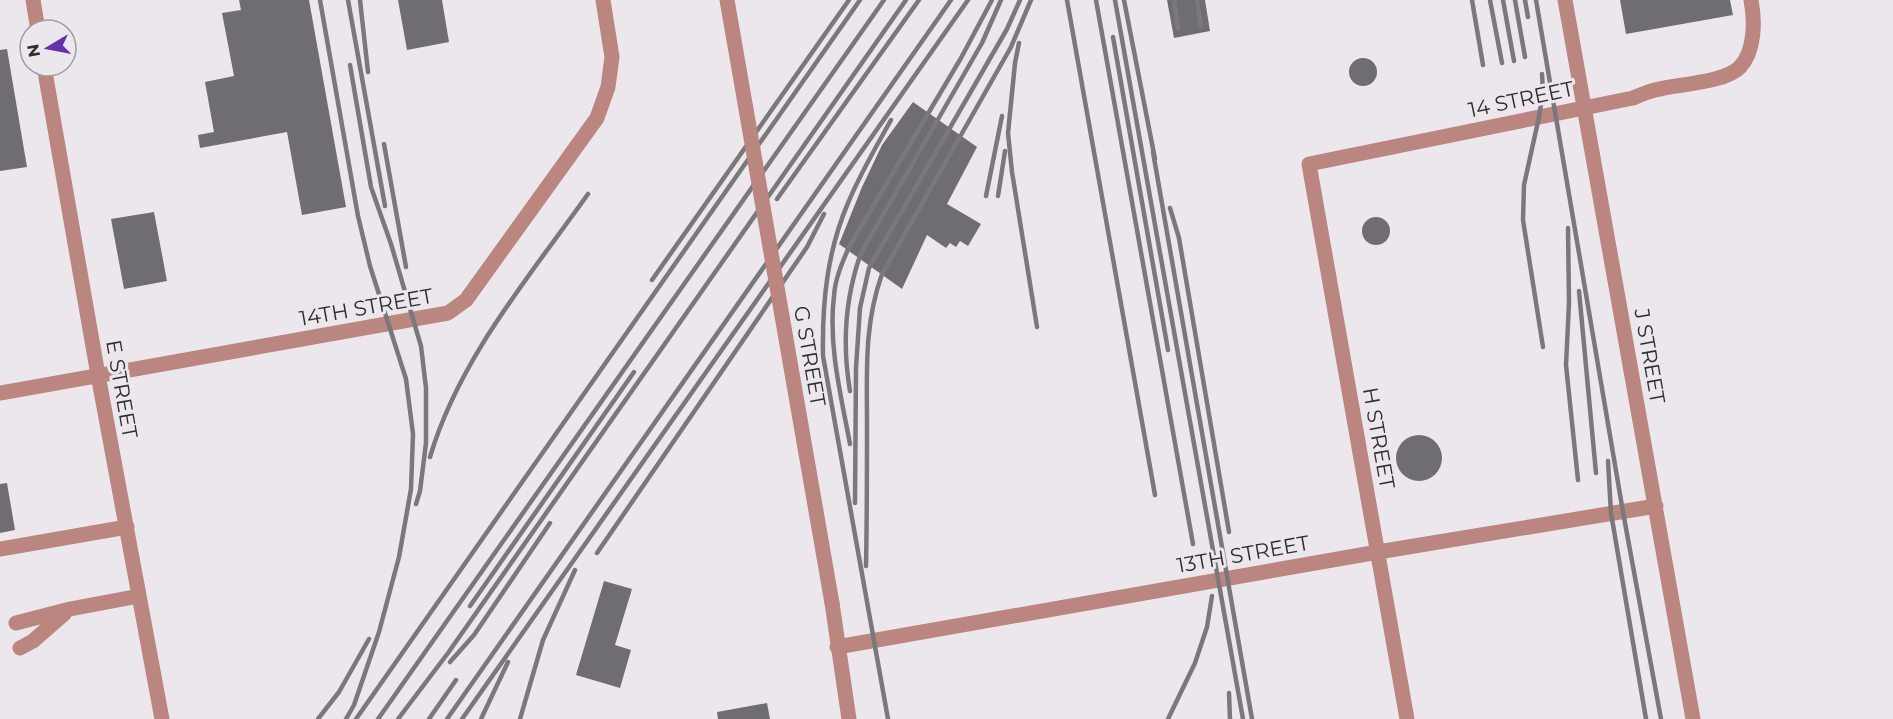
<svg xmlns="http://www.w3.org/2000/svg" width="1893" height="719" viewBox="0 0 1893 719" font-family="Montserrat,sans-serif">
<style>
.building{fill:#706d72}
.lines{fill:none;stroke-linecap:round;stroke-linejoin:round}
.minor{stroke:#ba867f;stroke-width:15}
.rail{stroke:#7b787c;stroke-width:4.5}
.minor-bridge{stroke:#ba867f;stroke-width:15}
.labels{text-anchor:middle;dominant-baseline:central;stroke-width:6;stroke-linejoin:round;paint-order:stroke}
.street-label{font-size:21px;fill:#2f2d2f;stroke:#ebe7ed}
</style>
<rect width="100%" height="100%" fill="#ebe7ed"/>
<path class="building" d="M239,0H309L346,207L302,215L287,132L200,148L198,135L214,132L205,82L234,76L222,13L241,10Z
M398,0H442L449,42L407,50Z
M1167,0H1205L1210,31L1174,38Z
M1620,0H1730L1733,15L1626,34Z
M7,49L27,167L0,171V50Z
M1349 72a14 14 0 1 1 28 0a14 14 0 1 1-28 0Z
M913,102L977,147L947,204L981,224L968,246L960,241L956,247L950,243L946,248L927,235L902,289L839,244L862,187L882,145Z
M154,212L167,281L124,289L111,219Z
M1362 231a14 14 0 1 1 28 0a14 14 0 1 1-28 0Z
M1396 458a23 23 0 1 1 46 0a23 23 0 1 1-46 0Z
M7,483L15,530L0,533V484Z
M604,581L632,589L615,645L631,650L620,688L576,675Z
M767,703L770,719H718L717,712Z"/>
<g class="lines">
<path class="minor" d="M33,0L38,30
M1565,0L1693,719
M44,66L98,375L162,719
M0,393L448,313L466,300L597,118L608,87L612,57L603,0
M0,549L127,527
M832,603L849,719
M16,623L70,609L139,596
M837,647L1378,552L1656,506
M20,648L33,641L65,613
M1407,719L1309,164L1633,98C1640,95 1647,92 1655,90C1676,84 1725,83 1740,67C1755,51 1755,21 1751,0"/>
<path class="rail" d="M320,0L358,216L370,266L406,379L413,434L411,489L399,557L379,632L354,705L346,719
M348,0L385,206
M360,0L368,72
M1067,0L1155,495
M1096,0L1193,544
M1115,0L1243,719
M1124,0L1155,159
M1174,0L1178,29
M1197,0L1201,26
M1472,0L1483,65
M1490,0L1502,63
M1503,0L1514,61
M1515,0L1525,57
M1525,0L1528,17
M1536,0L1623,512L1661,719
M1113,37L1168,350
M1019,43L1015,63L1008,133L1012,172L1037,327
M350,65L371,187L391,244L421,346L426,388V443L420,491L416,504
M1542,74L1543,92L1539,117L1524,185L1523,220L1543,347
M384,144L406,267
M1153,152L1252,719
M986,196L1002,116
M998,196L1005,151
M777,199L919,0
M1170,208L1179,238L1229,532
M1568,228L1569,303L1566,365L1578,480
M652,280L849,0
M1579,291L1596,473
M850,391C842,344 845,298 861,253L982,43L1001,0
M850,444C841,396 828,345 834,296C835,279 842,263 849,247L961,58L992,0
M430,457C459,359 529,277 588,194
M1608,461L1611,513L1646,719
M855,503L856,368L860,308L869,268L1007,29L1020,0
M597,553L807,247L824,214
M866,566C867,518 867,471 867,423C867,370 864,325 882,274L1011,47L1031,0
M470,606L634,372
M450,662L474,635L550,523
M1229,693L1230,719
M318,719L339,692L369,639
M356,719L860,0
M378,719L884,0
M398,719L448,653L906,0
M429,719L456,680
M447,719L951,0
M462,719L968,0
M481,719L508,662
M520,719L543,640L575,570
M888,719L823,356C822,303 827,252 848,203C860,174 876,147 891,120
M1168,719L1195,663L1207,627L1212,596"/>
<path class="minor-bridge" d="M727,0L832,603"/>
</g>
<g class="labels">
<g class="street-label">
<text transform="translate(1521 99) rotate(-12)">14 STREET</text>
<text transform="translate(366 307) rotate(-10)">14TH STREET</text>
<text transform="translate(810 356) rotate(80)">G STREET</text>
<text transform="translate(1650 356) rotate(80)">J STREET</text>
<text transform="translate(122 389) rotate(80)">E STREET</text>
<text transform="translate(1379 438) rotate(80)">H STREET</text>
<text transform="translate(1243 554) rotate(-10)">13TH STREET</text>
</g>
</g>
<g transform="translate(48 48) rotate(260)"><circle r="28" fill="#ebe7ed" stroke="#a09da1" stroke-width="1.5"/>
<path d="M0-4.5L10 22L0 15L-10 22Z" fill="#6532a9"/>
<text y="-9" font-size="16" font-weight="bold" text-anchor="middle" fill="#2f2d2f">N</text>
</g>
</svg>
